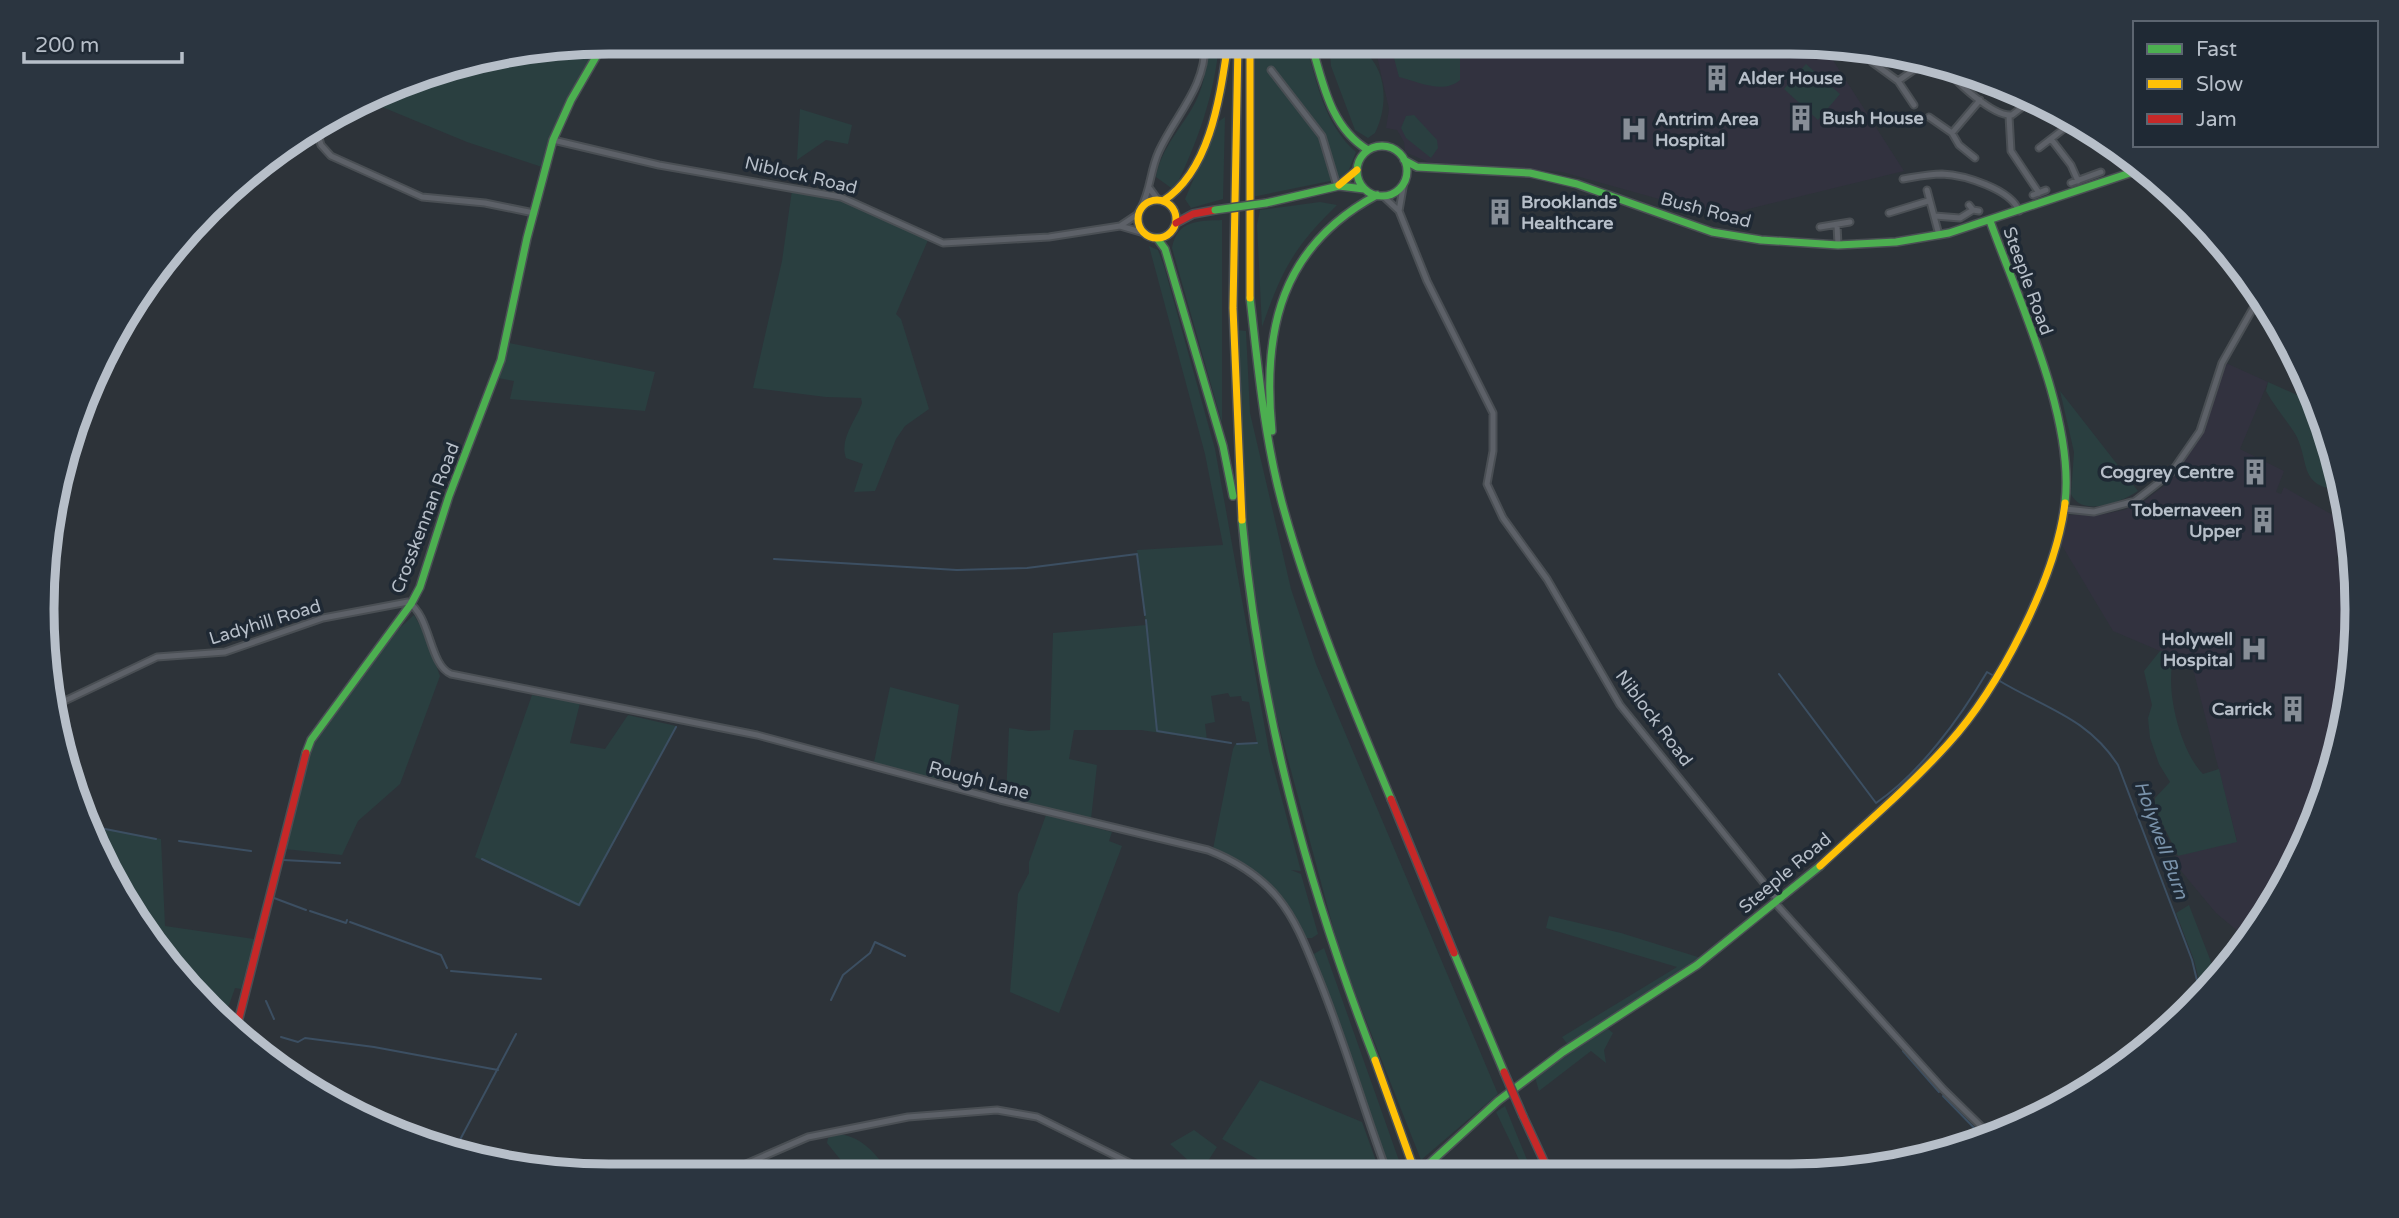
<svg xmlns="http://www.w3.org/2000/svg" width="2399" height="1218" viewBox="0 0 2399 1218" font-family="'Varela Round',sans-serif">
<style>
.medical{fill:#32323f}
.green{fill:#2a3f40}
.lines{fill:none;stroke-linecap:round;stroke-linejoin:round}
.stream{stroke:#3c4f62;stroke-width:2}
.street-casing{stroke:#4a4f54;stroke-width:9}
.fast-casing{stroke:#4a4f54;stroke-width:10}
.slow-casing{stroke:#4a4f54;stroke-width:10}
.jam-casing{stroke:#4a4f54;stroke-width:10}
.street{stroke:#5d6168;stroke-width:5}
.fast{stroke:#4caf50;stroke-width:7}
.slow{stroke:#ffc107;stroke-width:7}
.jam{stroke:#c62828;stroke-width:7}
.fast-bridge-casing{stroke:#4a4f54;stroke-width:10;stroke-linecap:butt}
.jam-bridge-casing{stroke:#4a4f54;stroke-width:10;stroke-linecap:butt}
.fast-bridge{stroke:#4caf50;stroke-width:7}
.jam-bridge{stroke:#c62828;stroke-width:7}
.labels{text-anchor:middle;dominant-baseline:central;stroke-width:7;stroke-linejoin:round;paint-order:stroke}
.poi-label{font-size:18px;font-weight:bold;fill:#b7bfc9;stroke:#1f2934;text-anchor:start}
.street-label{font-size:18px;fill:#b7bfc9;stroke:#1f2934}
.water-label{font-size:19px;font-style:italic;fill:#7992aa;stroke:#1f2934}
.rim{fill:none;stroke:#b7bfc9;stroke-width:9}
</style>
<rect width="100%" height="100%" fill="#2d3339"/>
<path class="medical" d="M1374,43H1822L1904,171L1720,216L1562,172L1428,162L1405,152L1404,142L1397,130L1386,128L1389,109Z
M2226,363L2268,382L2240,449L2284,471L2276,492L2281,494L2284,487L2350,525L2336,560L2353,569L2356,646L2338,755L2299,859L2246,938L2216,913L2172,860L2176,856L2237,841L2190,657L2160,651L2113,631L2061,544L2067,515H2099L2124,510L2144,501L2165,485L2201,432Z"/>
<path class="green" d="M1208,43H1219C1215,94 1197,144 1174,190L1156,177C1161,147 1183,127 1196,101C1205,83 1207,62 1208,43Z
M1255,43H1305C1318,83 1323,123 1356,152L1348,172L1340,179L1252,197Z
M1349,43C1386,57 1391,100 1375,133L1368,138L1355,130L1331,66L1330,54L1336,44Z
M1390,43L1437,54L1444,43H1460V80C1443,95 1417,81 1399,77Z
M599,44L558,119L542,167L467,142L370,102L426,72Z
M1806,64L1840,94L1818,120L1784,89Z
M800,109L852,125L848,144L826,140L797,160Z
M1414,115L1437,140L1438,148L1431,158L1406,138L1401,128L1406,116Z
M1225,117L1223,199L1191,208L1185,199L1218,122Z
M792,190L851,203L928,240L896,314L901,319L929,409L905,426L896,439L875,491L854,492L863,464L846,458C839,439 856,420 862,403L861,398L826,397L753,388L782,261Z
M1320,202L1337,205C1293,248 1282,270 1262,327L1257,225L1260,210Z
M1222,220V423L1172,248C1177,220 1198,221 1222,220Z
M1149,246L1158,250L1164,266L1215,449L1269,751L1301,871L1291,870L1301,874L1318,934L1312,938H1305C1279,887 1265,872 1213,849L1233,749L1236,743H1257L1249,702L1242,701L1241,696L1230,697L1228,693L1211,696L1215,722L1205,724L1207,740L1141,730H1074L1069,759L1097,765L1091,819L1006,798L1009,728L1029,731L1050,730L1053,633L1146,625L1137,550L1223,545L1205,454Z
M1237,330L1246,331L1250,413L1291,589L1316,664L1498,1094L1421,1160L1341,957L1268,685L1251,577L1240,437Z
M509,343L655,372L645,411L510,399L514,381L498,378Z
M2268,382L2317,404L2327,426L2342,490C2296,488 2311,459 2294,432C2285,418 2274,406 2266,391Z
M2060,391L2138,491C2122,502 2082,518 2071,494L2074,452Z
M414,615L424,632L440,676L400,784L358,821L342,855L285,849L315,737L393,634Z
M2160,651L2175,654C2163,685 2180,751 2203,774L2219,769L2237,842L2178,856L2155,808V798L2170,782L2159,764L2150,738L2148,718L2152,705L2144,671Z
M890,687L959,705L947,784L874,762Z
M532,695L580,703L570,743L605,749L628,715L676,726L580,907L475,857Z
M1046,815L1112,832L1109,841L1122,846L1059,1013L1010,992L1018,894L1029,873V862Z
M90,826L161,839L165,926L254,939L241,989L235,988L229,1005L218,1017L205,1005V994L196,993L154,934L156,922L132,893Z
M2189,905L2218,980L2203,996L2194,960L2176,913Z
M1549,916L1621,933L1701,958L1568,1045L1562,1037L1677,967L1546,928Z
M1324,948L1403,1172H1389L1312,955Z
M1607,1028L1613,1033L1604,1050L1606,1063L1591,1051L1539,1091L1535,1077Z
M1260,1080L1362,1122L1380,1172L1281,1173L1222,1139Z
M1505,1106L1532,1172H1525L1496,1112Z
M1194,1130L1217,1147L1201,1172L1170,1144Z
M839,1134C863,1137 877,1155 890,1174H852L827,1143L828,1138Z"/>
<g class="lines">
<path class="stream" d="M774,559L957,570L1027,568L1137,554L1145,615
M1146,620L1157,731L1231,743
M1779,674L1876,803C1920,773 1960,718 1987,672L1994,676
M1998,680C2044,708 2087,717 2118,765L2192,960L2201,997
M1237,744L1257,743
M90,826L156,839
M179,841L251,851
M482,859L579,905L676,727
M283,860L340,863
M274,898L306,910
M310,911L346,923L347,920
M350,922L441,955L447,968
M451,971L541,979
M831,1000L843,975L870,953L875,942L905,956
M266,1001L274,1019
M281,1037L298,1042L305,1038L374,1047L498,1070
M1903,1051L1939,1092
M1943,1096L1985,1139
M453,1153L516,1034"/>
<g class="street-casing">
<path id="street" d="M1872,62L1898,81L1914,105
M1945,65C1953,81 1994,117 2012,115L2034,98
M1271,70L1322,136L1337,186
M1898,81L1921,65L1940,63
M2009,116L2011,151L2039,193
M1929,117L1952,133L1959,145L1975,158
M317,131L321,145L331,156L422,197L485,203L534,213
M1952,133L1980,100
M2051,139L2071,165L2078,181
M553,140L659,165L841,197L943,243L1049,237L1120,226L1138,214
M2039,148L2074,121
M2126,153L2130,173
M1903,179C1915,177 1929,174 1942,174C1964,175 2011,189 2019,211
M2071,183L2101,172
M1150,189L1158,200
M1927,190L1939,235
M2033,195L2046,190
M1383,196L1399,211L1427,281L1493,413V451L1487,484L1503,518L1547,579L1620,705L1776,898L1777,905L1943,1089L1992,1137
M1969,205L1973,210L1979,211
M1141,208C1151,189 1150,170 1159,151C1176,114 1206,87 1205,43
M1399,211L1404,182
M1889,213L1928,201
M1935,216L1960,218L1973,210
M1837,225L1838,245
M1120,226L1144,233
M1820,227L1850,222
M2065,509L2094,512L2135,501L2171,473L2200,431L2222,363L2260,296
M54,706L157,657L225,652L323,618L408,602C431,616 429,665 451,674L757,735L1000,800L1208,850C1236,861 1259,875 1278,898C1295,919 1305,944 1315,969C1343,1036 1362,1105 1387,1172
M723,1174L808,1137L908,1117L997,1110L1037,1117L1150,1173"/>
</g>
<g class="fast-casing">
<path id="fast" d="M1311,43C1323,83 1330,127 1368,150
M1357 171a25 25 0 1 1 50 0a25 25 0 1 1-50 0Z
M1404,160L1417,167L1530,173L1577,184L1712,232L1761,240L1838,245L1896,242L1949,233L2145,168
M1266,203L1339,186L1364,189
M1990,221C2019,301 2075,419 2065,503
M1157,238L1165,249L1223,446L1233,496
M1250,298C1258,366 1264,436 1282,503C1310,605 1350,701 1391,799
M1272,431C1262,330 1281,246 1377,195
M1242,520C1259,708 1307,885 1375,1060
M306,753L311,740L411,604L420,587L449,496L501,360L527,238L553,140L571,100L604,43
M1454,953L1504,1072
M1420,1172L1498,1101L1563,1052L1697,965L1820,866"/>
</g>
<g class="slow-casing">
<path id="slow" d="M1238,43L1233,308L1242,520
M1339,185L1357,170
M1138 219a19 19 0 1 1 38 0a19 19 0 1 1-38 0Z
M1163,201C1211,170 1220,96 1228,43
M1250,298V43
M1820,866C1863,826 1908,788 1948,744C1999,688 2056,578 2065,503
M1375,1060L1415,1172"/>
</g>
<g class="jam-casing">
<path id="jam" d="M1176,223L1193,214L1215,210
M1391,799L1454,953
M236,1030L306,753
M1523,1116L1549,1172"/>
</g>
<use href="#street" class="street"/>
<use href="#fast" class="fast"/>
<use href="#slow" class="slow"/>
<use href="#jam" class="jam"/>
<g class="fast-bridge-casing">
<path id="fast-bridge" d="M1215,210L1266,203"/>
</g>
<g class="jam-bridge-casing">
<path id="jam-bridge" d="M1504,1072L1523,1116"/>
</g>
<use href="#fast-bridge" class="fast-bridge"/>
<use href="#jam-bridge" class="jam-bridge"/>
</g>
<defs>
<g id="building-bare" transform="scale(2.1)"><path d="M-4-6H4V6H1V3H-1V6H-4ZM-2.5-4.3h1.7v1.8h-1.7ZM.8-4.3h1.7v1.8H.8ZM-2.5-1h1.7V.8h-1.7ZM.8-1h1.7V.8H.8Z" fill="#878e97" stroke="#1f2934" stroke-width="2.5" paint-order="stroke"/></g>
<g id="hospital-bare" transform="scale(2.1)"><path d="M-5-5h3v3.5h4V-5h3V5h-3V1.5h-4V5h-3Z" fill="#878e97" stroke="#1f2934" stroke-width="2.5" paint-order="stroke"/></g>
</defs>
<g fill-rule="evenodd">
<use href="#building-bare" x="1717" y="78"/>
<use href="#building-bare" x="1801" y="118"/>
<use href="#hospital-bare" x="1634" y="129"/>
<use href="#building-bare" x="1500" y="212"/>
<use href="#building-bare" x="2255" y="472"/>
<use href="#building-bare" x="2263" y="520"/>
<use href="#hospital-bare" x="2254" y="649"/>
<use href="#building-bare" x="2293" y="709"/>
</g>
<g class="labels">
<g class="poi-label">
<text x="1738" y="78">Alder House</text>
<text x="1822" y="118">Bush House</text>
<text x="1655" y="119">Antrim Area<tspan x="1655" dy="21">Hospital</tspan></text>
<text x="1521" y="202">Brooklands<tspan x="1521" dy="21">Healthcare</tspan></text>
<text x="2234" y="472" text-anchor="end">Coggrey Centre</text>
<text x="2242" y="510" text-anchor="end">Tobernaveen<tspan x="2242" dy="21">Upper</tspan></text>
<text x="2233" y="639" text-anchor="end">Holywell<tspan x="2233" dy="21">Hospital</tspan></text>
<text x="2272" y="709" text-anchor="end">Carrick</text>
</g>
<g class="street-label">
<text transform="translate(801 175) rotate(13)">Niblock Road</text>
<text transform="translate(1706 210) rotate(15)">Bush Road</text>
<text transform="translate(2028 281) rotate(70)">Steeple Road</text>
<text transform="translate(425 518) rotate(-69)">Crosskennan Road</text>
<text transform="translate(265 622) rotate(-17)">Ladyhill Road</text>
<text transform="translate(1654 718) rotate(53)">Niblock Road</text>
<text transform="translate(979 780) rotate(15)">Rough Lane</text>
<text transform="translate(1785 873) rotate(-40)">Steeple Road</text>
</g>
<g class="water-label">
<text transform="translate(2161 840) rotate(70)">Holywell Burn</text>
</g>
</g>
<path d="M0 0H2399V1218H0ZM609 54H1790A555 555 0 0 1 2345 609V609A555 555 0 0 1 1790 1164H609A555 555 0 0 1 54 609V609A555 555 0 0 1 609 54Z" fill="#2b3540" fill-rule="evenodd"/>
<path class="rim" d="M609 54H1790A555 555 0 0 1 2345 609V609A555 555 0 0 1 1790 1164H609A555 555 0 0 1 54 609V609A555 555 0 0 1 609 54Z"/>
<rect x="2133" y="21" width="245" height="126" fill="#1f2934" stroke="#5c6570" stroke-width="2"/>
<rect x="2147" y="44" width="35" height="10" fill="#4caf50" stroke="#5c6570" stroke-width="2"/>
<text x="2196" y="56" font-size="21" fill="#b7bfc9">Fast</text>
<rect x="2147" y="79" width="35" height="10" fill="#ffc107" stroke="#5c6570" stroke-width="2"/>
<text x="2196" y="91" font-size="21" fill="#b7bfc9">Slow</text>
<rect x="2147" y="114" width="35" height="10" fill="#c62828" stroke="#5c6570" stroke-width="2"/>
<text x="2196" y="126" font-size="21" fill="#b7bfc9">Jam</text>
<path d="M24 52v10h158v-10" fill="none" stroke="#b7bfc9" stroke-width="3.5"/>
<text x="35" y="52" font-size="21" fill="#b7bfc9" stroke="#1f2934" stroke-width="5" paint-order="stroke">200 m</text>
</svg>
